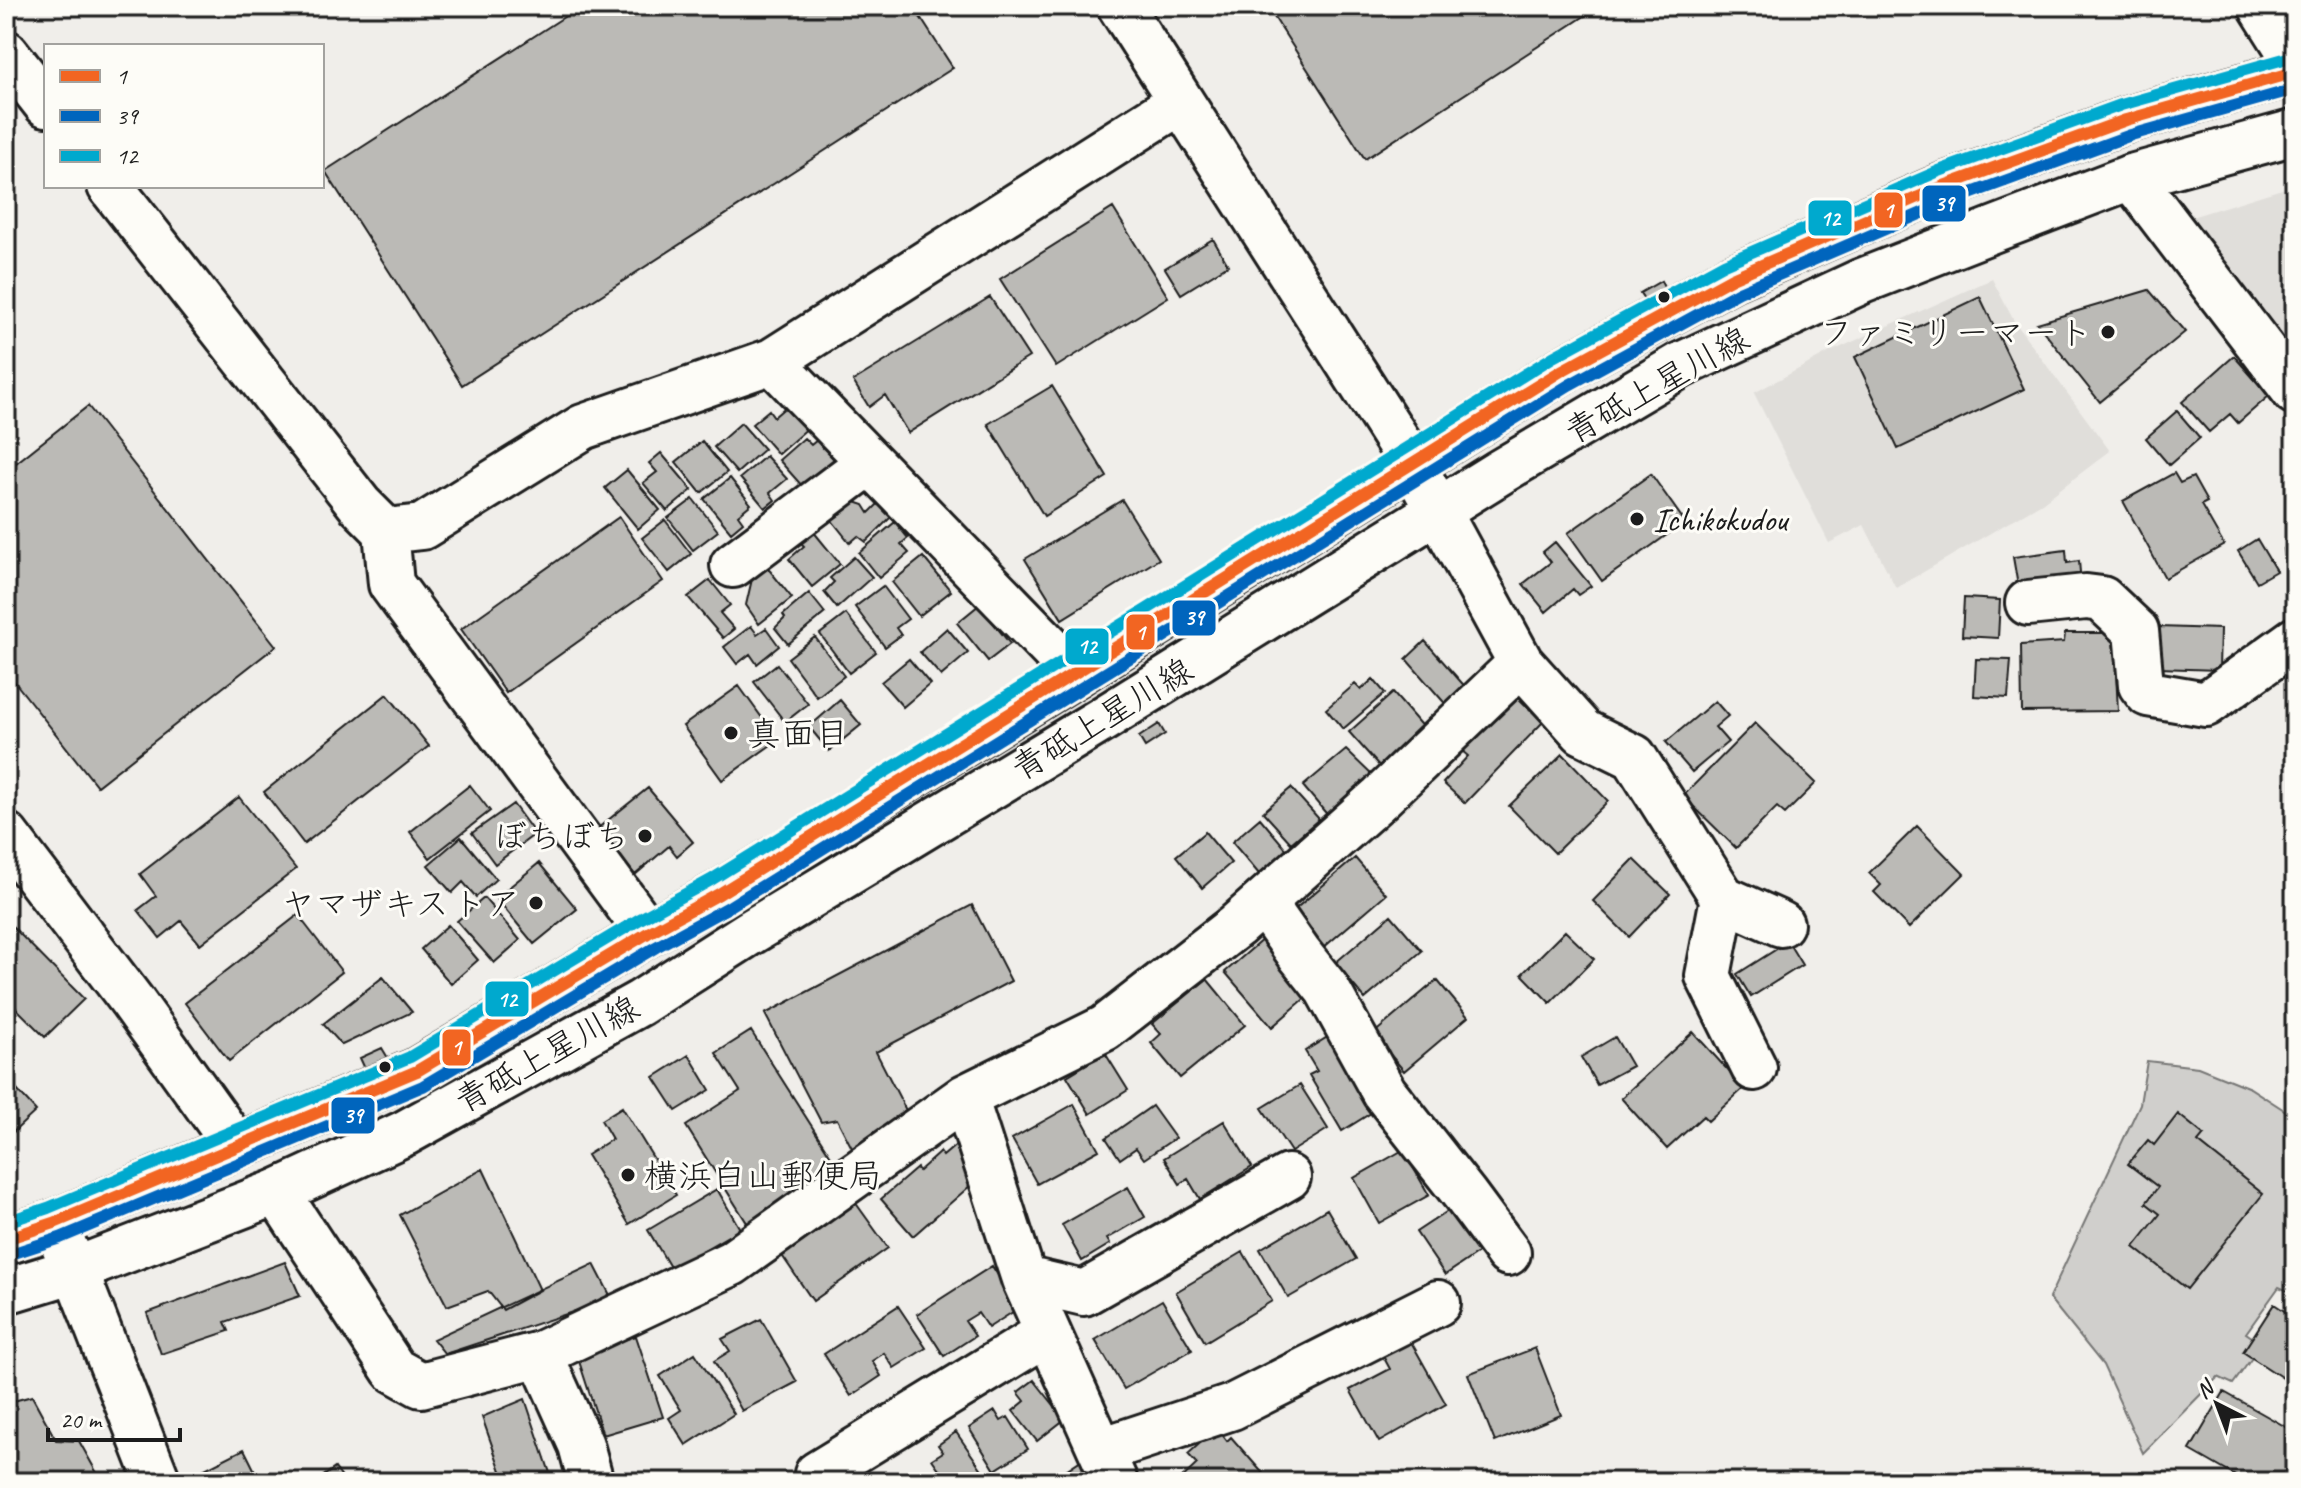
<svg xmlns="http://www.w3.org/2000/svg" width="2301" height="1488" viewBox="0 0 2301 1488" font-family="Caveat,'Klee One',sans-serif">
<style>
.built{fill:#e0deda}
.green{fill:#d0cfcc;stroke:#767674;stroke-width:2}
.building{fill:#bbbab6;stroke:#1c1c1c;stroke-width:2}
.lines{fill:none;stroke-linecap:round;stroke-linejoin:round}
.minor-casing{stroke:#1c1c1c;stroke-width:50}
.major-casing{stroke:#1c1c1c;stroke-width:50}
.minor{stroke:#fdfcf7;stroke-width:44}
.major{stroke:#fdfcf7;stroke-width:44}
.bus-1-casing{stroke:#fdfcf7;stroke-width:18}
.bus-2-casing{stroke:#fdfcf7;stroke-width:18}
.bus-3-casing{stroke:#fdfcf7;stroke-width:18}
.bus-1{stroke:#f26522;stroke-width:12}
.bus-2{stroke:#0065bd;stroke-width:12}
.bus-3{stroke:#00a9ce;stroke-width:12}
.bus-dot{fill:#1c1c1c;stroke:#fdfcf7;stroke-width:3}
.labels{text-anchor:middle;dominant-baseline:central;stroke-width:6;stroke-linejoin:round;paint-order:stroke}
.poi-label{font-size:34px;fill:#1c1c1c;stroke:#fdfcf7;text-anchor:end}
.street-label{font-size:34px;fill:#1c1c1c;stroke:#fdfcf7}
.line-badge{stroke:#fdfcf7;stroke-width:3}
.badge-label{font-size:22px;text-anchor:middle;font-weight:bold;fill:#fff}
</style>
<rect width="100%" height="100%" fill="#f0eeea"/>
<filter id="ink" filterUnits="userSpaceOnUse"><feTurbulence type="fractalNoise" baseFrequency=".0125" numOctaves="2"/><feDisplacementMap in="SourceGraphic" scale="16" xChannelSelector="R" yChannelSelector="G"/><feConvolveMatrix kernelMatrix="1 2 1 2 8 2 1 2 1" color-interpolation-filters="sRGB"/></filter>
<g filter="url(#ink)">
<path class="built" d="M2295,185V360L2185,219Z
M1992,279L2014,321L2110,451L2042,503L1896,588L1864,525L1829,543L1754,393L1830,352Z"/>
<path class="green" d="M2147,1061L2198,1067L2250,1088L2295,1117V1294L2279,1287L2246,1333L2262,1344L2233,1384L2218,1377L2143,1453L2103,1365L2049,1298L2140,1104Z"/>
<path class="building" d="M581,6H913L953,68L462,385L325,171Z
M1267,6H1600L1365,159Z
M1113,208L1168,297L1056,367L1000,279Z
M1213,239L1228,265L1181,294L1165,268Z
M1661,281L1666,292L1646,302L1640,293Z
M2149,290L2185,332L2100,402L2037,323Z
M990,297L1029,357L908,433L885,395L869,407L853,381Z
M1980,297L2024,389L1898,449L1855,357Z
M2234,356L2269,396L2238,423L2230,414L2209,432L2182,402Z
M1052,386L1107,477L1044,516L988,424Z
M789,404L809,427L778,454L752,424L769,410L774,417Z
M88,406L276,646L97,786L6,671V471Z
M2177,411L2200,438L2169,465L2146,438Z
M741,423L764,449L737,473L714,447Z
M804,438L811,445L817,440L834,459L803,487L779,460Z
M702,441L727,472L701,493L676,462Z
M661,453L692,490L667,511L643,483L657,472L649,463Z
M766,456L787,479L770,493L775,500L765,508L740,478Z
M627,470L660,510L638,529L605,488Z
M2174,473L2180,483L2193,477L2207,502L2201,505L2224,545L2165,578L2123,501Z
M1651,474L1685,522L1602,581L1568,533Z
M730,478L751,504L738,515L743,522L731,532L704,499Z
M693,499L718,531L693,550L668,518Z
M1122,500L1159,559L1062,619L1025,559Z
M852,501L864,505L869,513L878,504L891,517L866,542L858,536L850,543L830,518Z
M619,517L663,581L506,693L461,629Z
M665,520L691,554L669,572L642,538Z
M895,522L908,538L901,544L909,553L879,578L859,553Z
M813,531L840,564L812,587L789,559L804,546L800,542Z
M2257,539L2276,571L2257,582L2238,551Z
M1555,542L1591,586L1578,595L1573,589L1546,612L1523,584L1551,562L1543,552Z
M2295,548V576L2288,577L2284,549Z
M2066,550L2067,563L2079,561L2081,584L2019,592L2013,557Z
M854,557L872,577L837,608L824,592L834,582L830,578Z
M923,557L951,591L919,616L892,582Z
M767,567L792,598L759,624L746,605L752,579Z
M710,580L730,605L720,613L734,629L723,638L688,597Z
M883,586L908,619L896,628L901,635L885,647L855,607Z
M809,593L825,613L788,644L775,628L785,618L783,615Z
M1964,598L2000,600L1998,638L1962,636Z
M979,605L1010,644L988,661L957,623Z
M846,614L876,652L849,673L820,634Z
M751,626L757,634L766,628L779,646L757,664L750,654L737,664L724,647Z
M2159,627L2220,629L2219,670L2158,668Z
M947,628L968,653L941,676L920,652Z
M2065,633H2114L2118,711L2022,712L2021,645L2064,642Z
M815,637L844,676L817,697L788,658Z
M1425,641L1468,690L1449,708L1406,659Z
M909,659L930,684L903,707L881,682Z
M1976,659L2011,660L2008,698L1974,696Z
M777,664L808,704L785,722L754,682Z
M1373,679L1385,693L1343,729L1326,709L1355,684L1361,690Z
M739,686L778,740L722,780L683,726Z
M1393,693L1426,731L1382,769L1349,732Z
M387,694L429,746L304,844L264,792Z
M1515,695L1543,722L1465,803L1443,783L1468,756L1462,751Z
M840,700L861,725L829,751L809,727Z
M1715,701L1728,716L1715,727L1728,742L1692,772L1666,742Z
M1755,723L1816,783L1785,814L1777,807L1736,848L1683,796Z
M1159,724L1165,734L1145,747L1139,737Z
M1346,750L1375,778L1330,818L1303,786Z
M1563,754L1608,801L1555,853L1509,806Z
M470,785L490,811L430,858L410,832Z
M648,788L693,842L677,856L669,846L635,875L597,829Z
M1291,788L1319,819L1291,843L1263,812Z
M239,797L296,869L200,944L181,921L160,938L138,910L156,896L140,874Z
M513,804L535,834L495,864L472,833Z
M1260,818L1287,850L1259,874L1232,842Z
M1917,826L1964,874L1909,928L1874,892L1881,885L1869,873Z
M1205,832L1231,863L1202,888L1176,856Z
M461,837L496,879L476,897L463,882L452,893L428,865Z
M1355,858L1386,894L1323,948L1293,911Z
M1634,859L1670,894L1629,937L1593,901Z
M539,863L577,909L534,944L496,898Z
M484,898L520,940L494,963L457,921Z
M972,905L1011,981L876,1052L912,1122L854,1152L837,1119L821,1122L765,1014Z
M298,915L342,972L229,1061L185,1003Z
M1391,915L1422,951L1365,999L1335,963Z
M6,920L84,999L45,1037L6,998Z
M448,925L478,960L451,984L421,949Z
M1565,931L1594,959L1550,1003L1522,974Z
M1263,939L1310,994L1272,1027L1225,972Z
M1788,942L1802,965L1751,997L1737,974Z
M383,977L412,1012L342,1045L323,1024Z
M1207,979L1245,1025L1180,1078L1151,1043L1161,1034L1152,1024Z
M1437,980L1468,1017L1404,1071L1373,1034Z
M751,1031L839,1169L749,1226L686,1126L740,1091L716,1053Z
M1693,1032L1744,1088L1708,1121L1703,1116L1667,1149L1621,1098Z
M1334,1033L1379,1108L1342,1131L1309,1075L1317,1071L1305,1051Z
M1615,1037L1632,1066L1597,1085L1581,1057Z
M382,1048L388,1058L365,1069L360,1058Z
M1105,1053L1128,1090L1090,1114L1067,1076Z
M689,1055L710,1090L676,1111L654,1077Z
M6,1078L36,1111L6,1139Z
M1300,1085L1328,1129L1291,1152L1262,1108Z
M1074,1104L1099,1150L1037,1184L1012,1139Z
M1152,1106L1175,1138L1144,1159L1136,1148L1120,1159L1106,1138Z
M622,1107L676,1195L629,1224L587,1155L612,1139L601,1120Z
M2178,1114L2204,1135L2198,1142L2263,1194L2187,1289L2134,1247L2160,1214L2146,1203L2158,1187L2128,1164L2148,1140L2154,1145Z
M1224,1121L1252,1167L1200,1199L1188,1179L1180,1184L1164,1158Z
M956,1145L978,1170L967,1180L971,1185L913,1236L881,1199L917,1168L919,1171L940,1152L943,1156Z
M1403,1150L1429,1195L1379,1223L1354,1178Z
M483,1169L540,1290L503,1310L488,1291L447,1306L400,1215Z
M1128,1187L1145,1217L1107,1239L1110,1244L1082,1261L1062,1225Z
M717,1189L740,1229L671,1269L648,1230Z
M855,1202L888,1248L813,1301L781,1254Z
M1457,1205L1485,1248L1445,1275L1416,1232Z
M1327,1209L1356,1259L1288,1298L1260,1249Z
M1243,1252L1272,1301L1205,1342L1176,1292Z
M285,1262L300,1296L225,1322L229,1331L161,1354L147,1313Z
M594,1264L612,1299L445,1354L433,1339Z
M992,1266L1019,1308L988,1328L978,1313L965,1321L975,1336L944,1356L917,1314Z
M1162,1300L1192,1350L1124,1389L1095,1340Z
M2274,1304L2295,1318V1386L2243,1352Z
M898,1306L926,1348L894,1368L884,1353L872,1361L881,1376L851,1396L824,1354Z
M761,1319L797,1382L742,1411L714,1361L730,1351L722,1339Z
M636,1336L663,1417L603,1435L577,1355Z
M1410,1340L1446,1404L1379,1442L1350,1390L1390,1369L1383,1356Z
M1535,1348L1561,1415L1495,1442L1468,1374Z
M695,1353L734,1414L686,1445L669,1418L681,1410L660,1376Z
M1034,1380L1065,1419L1037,1441L1013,1411L1025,1401L1018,1392Z
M2224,1392L2295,1432V1482H2246L2190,1450Z
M32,1396L56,1440L79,1441L102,1482H6V1403Z
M525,1399L553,1482H505L482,1417Z
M995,1411L1001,1421L1008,1417L1028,1449L995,1470L969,1428Z
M1217,1428L1227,1441L1231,1437L1266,1477L1260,1482H1178L1197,1464L1188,1454Z
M956,1432L987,1477L979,1482H948L932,1459L943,1452L938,1445Z
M244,1449L259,1479L252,1482H194L191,1476Z
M1084,1458L1100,1482H1048Z
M335,1468L345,1482H315Z
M484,1471L489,1482H460Z"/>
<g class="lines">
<g class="minor-casing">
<path id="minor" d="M1120,6L1412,463L1521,663L1583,732L1634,757L1723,898L1781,924
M2261,6L2295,60
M6,53L46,104
M2131,177L2295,392
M110,186L360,505L386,531L391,584L648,933
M772,361L1076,674
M386,531L422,527L583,427L772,361L1180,102
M733,565L870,462
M2028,603L2086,597L2102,599L2136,631L2141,685L2148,694L2206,704L2295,640
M6,835L132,1001L236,1146
M1723,898L1708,976L1754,1068
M1263,902L1300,955L1327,989L1384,1092L1465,1195L1508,1253
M965,1097L1024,1279L1115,1482
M277,1192L394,1370L421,1385L540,1354L581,1445L591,1482
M54,1223L75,1270L158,1482
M1024,1279L1084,1293L1288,1177
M540,1354L732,1263L965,1097L1105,1028L1236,926L1381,797L1521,663
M1102,1450L1232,1407L1438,1303
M817,1474L1047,1333"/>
</g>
<g class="major-casing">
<path id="major" d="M6,1239L54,1223L417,1071L648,933L719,894L1076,674L1561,371L1732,278L1944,186L2126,120L2295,72
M6,1291L75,1270L277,1192L405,1133L640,1003L751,932L1103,719L1500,472L1681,365L1862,281L1995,229L2131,177L2295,132"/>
</g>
<use href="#minor" class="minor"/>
<use href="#major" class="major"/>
<g class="bus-1-casing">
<path id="bus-1" d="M6,1239L54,1223L417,1071L648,933L719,894L1561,371L1732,278L1944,186L2126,120L2295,72"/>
</g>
<g class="bus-2-casing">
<path id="bus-2" d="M11,1254L60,1238L423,1086L656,947L727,908L1569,385L1739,292L1950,201L2131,135L2295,89"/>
</g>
<g class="bus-3-casing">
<path id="bus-3" d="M6,1222L48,1208L410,1057L640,919L711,880L1553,357L1724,264L1939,171L2121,105L2291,57"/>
</g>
<use href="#bus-1" class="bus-1"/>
<use href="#bus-2" class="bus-2"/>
<use href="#bus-3" class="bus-3"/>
</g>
</g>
<g class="bus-dot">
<circle cx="1664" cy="297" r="7"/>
<circle cx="2108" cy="332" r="8"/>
<circle cx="1637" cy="519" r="8"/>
<circle cx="731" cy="733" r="8"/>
<circle cx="645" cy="836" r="8"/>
<circle cx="536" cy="903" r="8"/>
<circle cx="385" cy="1067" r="7"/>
<circle cx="628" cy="1175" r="8"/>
</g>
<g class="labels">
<g class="poi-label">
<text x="2092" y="332">ファミリーマート</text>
<text x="1653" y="519" text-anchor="start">Ichikokudou</text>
<text x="747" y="733" text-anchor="start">真面目</text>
<text x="629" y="836">ぼちぼち</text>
<text x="520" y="903">ヤマザキストア</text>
<text x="644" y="1175" text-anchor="start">横浜白山郵便局</text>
</g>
<g class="street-label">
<text transform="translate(1657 385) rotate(-29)">青砥上星川線</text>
<text transform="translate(1102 719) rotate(-31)">青砥上星川線</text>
<text transform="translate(547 1054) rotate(-29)">青砥上星川線</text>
</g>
</g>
<g class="line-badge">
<rect x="1921" y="184" width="46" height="39" rx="8" fill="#0065bd"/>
<rect x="1873" y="191" width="31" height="38" rx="8" fill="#f26522"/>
<rect x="1807" y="199" width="46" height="38" rx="8" fill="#00a9ce"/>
<rect x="1171" y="599" width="46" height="38" rx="8" fill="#0065bd"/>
<rect x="1125" y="613" width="31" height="38" rx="8" fill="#f26522"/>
<rect x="1064" y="627" width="46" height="39" rx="8" fill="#00a9ce"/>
<rect x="484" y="980" width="46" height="38" rx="8" fill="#00a9ce"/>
<rect x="441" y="1028" width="31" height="39" rx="8" fill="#f26522"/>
<rect x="330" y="1096" width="46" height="39" rx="8" fill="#0065bd"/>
</g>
<g class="badge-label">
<text x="1944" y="211">39</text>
<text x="1888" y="218">1</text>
<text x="1830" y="226">12</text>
<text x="1194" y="625">39</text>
<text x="1140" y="640">1</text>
<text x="1087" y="654">12</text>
<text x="507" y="1007">12</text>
<text x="456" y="1055">1</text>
<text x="353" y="1123">39</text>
</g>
<rect width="2301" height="1488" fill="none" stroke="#fdfcf7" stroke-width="32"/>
<rect x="16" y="16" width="2269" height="1456" fill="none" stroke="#1c1c1c" stroke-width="3" filter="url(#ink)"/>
<rect x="44" y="44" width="280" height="144" fill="#fdfcf7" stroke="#a3a29f" stroke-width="2"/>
<rect x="60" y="70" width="40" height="12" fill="#f26522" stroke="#a3a29f" stroke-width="2"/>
<text x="116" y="84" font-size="24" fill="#1c1c1c">1</text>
<rect x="60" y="110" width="40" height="12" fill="#0065bd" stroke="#a3a29f" stroke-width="2"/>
<text x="116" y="124" font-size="24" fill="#1c1c1c">39</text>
<rect x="60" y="150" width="40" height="12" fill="#00a9ce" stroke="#a3a29f" stroke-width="2"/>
<text x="116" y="164" font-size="24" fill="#1c1c1c">12</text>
<g transform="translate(2217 1404) rotate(318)" stroke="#fdfcf7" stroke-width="6" paint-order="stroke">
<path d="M0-6L14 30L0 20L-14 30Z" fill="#1c1c1c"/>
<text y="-12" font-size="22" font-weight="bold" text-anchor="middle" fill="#1c1c1c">N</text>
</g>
<path d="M48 1428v12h132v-12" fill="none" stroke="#1c1c1c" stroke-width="4"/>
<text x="60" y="1428" font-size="24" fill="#1c1c1c" stroke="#fdfcf7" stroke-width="6" paint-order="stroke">20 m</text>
</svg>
